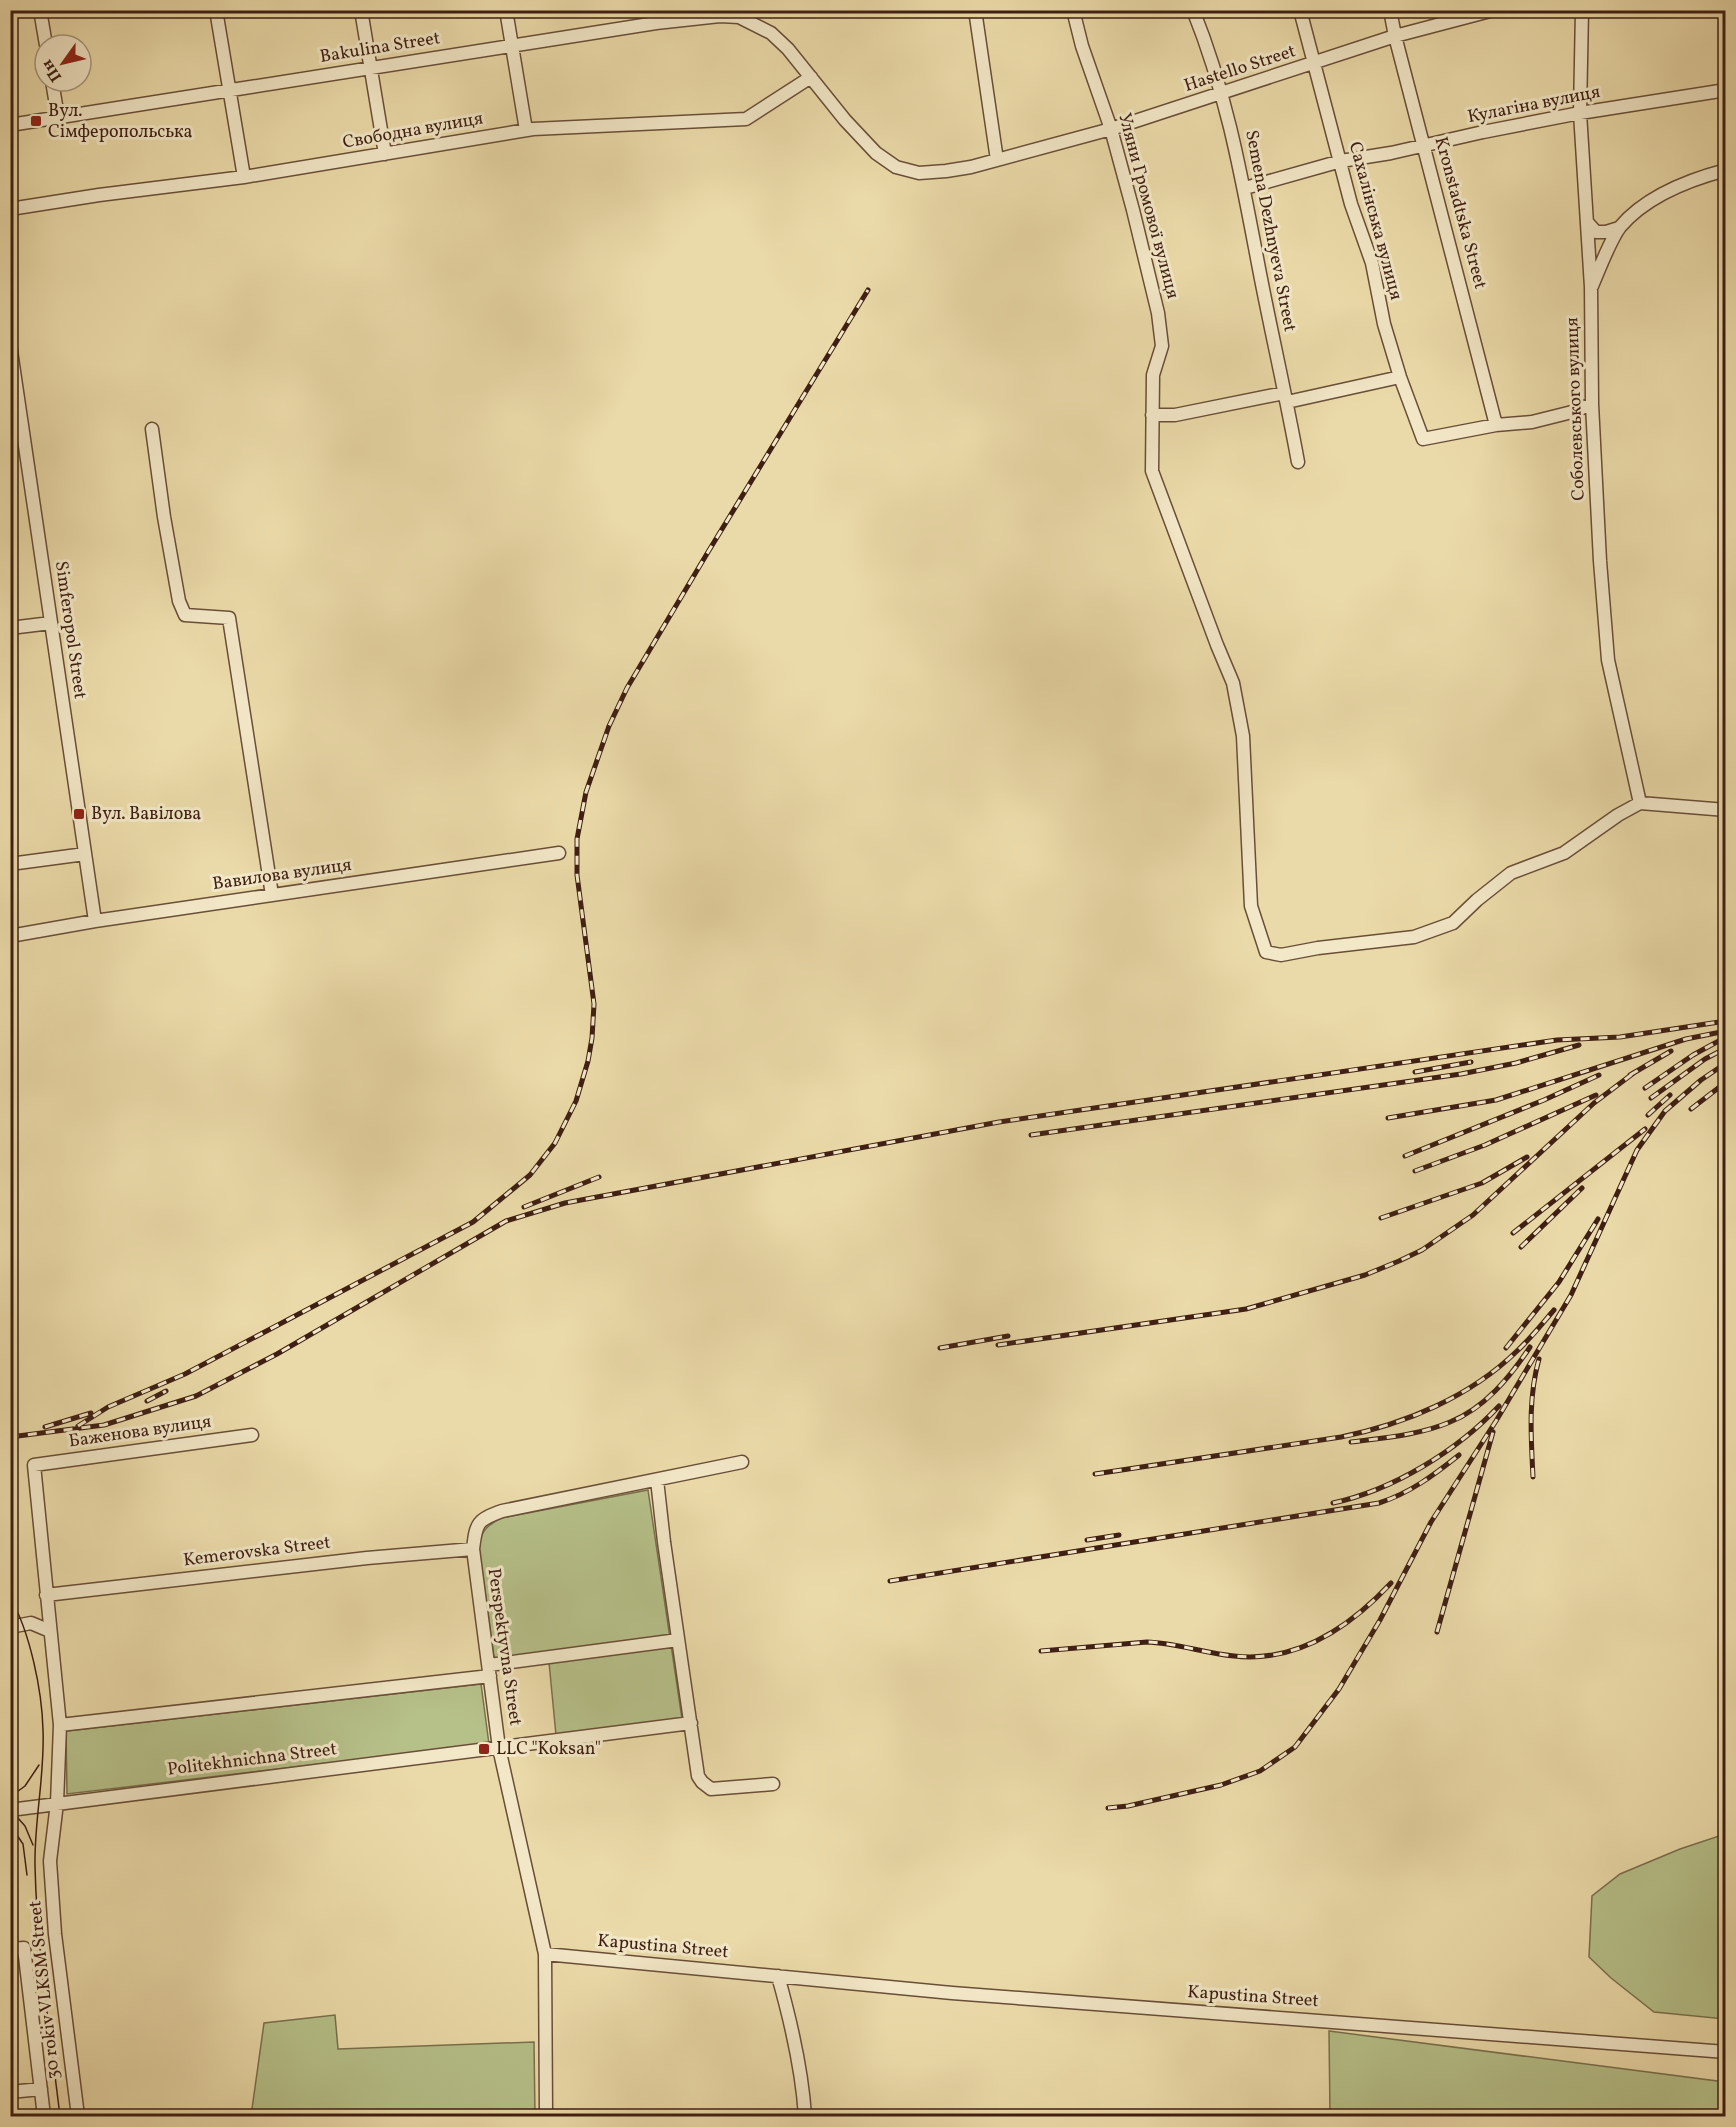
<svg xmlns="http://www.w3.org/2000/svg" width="1736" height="2127" viewBox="0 0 1736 2127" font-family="Vollkorn,serif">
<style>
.green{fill:#b6c089;stroke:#7a704e;stroke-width:1.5}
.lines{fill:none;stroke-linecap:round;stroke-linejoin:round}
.minor-casing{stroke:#694e38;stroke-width:15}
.minor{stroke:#f2e7c7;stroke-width:12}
.tram{stroke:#3e1f13;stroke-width:1.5}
.rail-casing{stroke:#3e1f13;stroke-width:5}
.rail{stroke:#f2e7c7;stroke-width:3;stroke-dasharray:9;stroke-linecap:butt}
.poi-dot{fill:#8f2418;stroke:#f2e7c7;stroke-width:2}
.labels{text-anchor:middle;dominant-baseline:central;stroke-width:6;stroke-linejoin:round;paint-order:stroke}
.street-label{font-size:18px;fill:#3e1f13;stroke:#f2e7c7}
.poi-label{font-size:18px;fill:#3e1f13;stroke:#f2e7c7;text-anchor:start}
</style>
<rect width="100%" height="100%" fill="#ebdaa9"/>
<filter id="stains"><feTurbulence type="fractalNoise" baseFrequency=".00333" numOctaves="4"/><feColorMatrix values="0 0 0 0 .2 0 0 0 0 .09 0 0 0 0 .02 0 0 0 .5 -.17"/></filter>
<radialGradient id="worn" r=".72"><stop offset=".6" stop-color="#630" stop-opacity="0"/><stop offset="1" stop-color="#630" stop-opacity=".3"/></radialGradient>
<path class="green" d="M648,1490L682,1719L556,1735L548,1652L494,1658L479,1547C480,1532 488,1524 502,1518Z
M481,1684L489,1744L67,1794L66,1731Z
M1725,1834V2019L1654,2012L1611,1978L1589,1957L1592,1896L1620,1874L1680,1849Z
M335,2015L338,2049L534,2042L535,2116H251L264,2023Z
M1329,2031L1725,2082V2116H1330Z"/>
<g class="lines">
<g class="minor-casing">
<path id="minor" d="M40,10L46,45
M216,10L244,177
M361,10L385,154
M506,10L526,130
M975,10L997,160
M1073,10L1082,46L1111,129L1133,210L1158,313L1162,346L1153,375L1152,471L1217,645L1233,683L1243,736L1251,906L1266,952L1281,955L1318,948L1414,937L1453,923L1477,900L1511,873L1564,853L1618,815L1640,803L1726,810
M1193,10C1229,99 1243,186 1261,279C1273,340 1287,401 1298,462
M1300,10L1351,204L1372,263L1384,324L1400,377L1423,439L1496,425L1532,422L1572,412L1592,404
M1390,10L1395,36L1496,425
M1582,10L1580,113L1591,287L1592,404L1600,561L1608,660L1640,803
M52,81L58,117
M10,125L656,23L720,16L739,17L771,33L788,49L845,120L876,153L896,167L919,173L946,171L971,167L1111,129L1395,36L1494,10
M1245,188L1341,161L1391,153L1483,132L1580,113L1726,90
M10,209L99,195L244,177L533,129L746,119L811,77
M1587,222L1596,232H1606L1619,228
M1592,286C1599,270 1610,240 1620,227C1646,196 1688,180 1726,170
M10,344L95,921
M1287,402L1400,377
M1152,415H1175L1284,393
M152,429L164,517L179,601L185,615L229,618L272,895
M10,628L51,623
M10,864L85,854
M10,936L95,921L559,853
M657,1480L664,1542L698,1776L702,1782L711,1789L773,1784
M46,1595L367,1558L473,1549
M10,1627L31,1623L50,1631
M489,1665L678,1640
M60,1725L490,1676
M10,1810L691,1723
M10,1949L24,1948L44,2116
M545,1954L952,1993L1726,2052
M778,1976C791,2022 802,2069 805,2116
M10,2092L41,2089
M78,2116L55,1934L50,1861L57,1803L60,1725L34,1465L252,1435
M546,2116L545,1954L499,1748L473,1549C476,1523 477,1520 502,1511L742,1462"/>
</g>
<use href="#minor" class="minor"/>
<path class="tram" d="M10,1597C30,1632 42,1690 43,1730C45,1775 34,1821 35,1866C37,1950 50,2033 60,2116
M10,1797L25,1786L39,1765
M10,1809L25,1826L33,1845
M10,1825L23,1844L27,1875"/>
<g class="rail-casing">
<path id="rail" d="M1415,1072L1471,1062
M1630,1075L1671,1051
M1645,1088L1693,1055L1726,1037
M1651,1098L1705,1059L1726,1048
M1691,1109L1726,1082
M1648,1115L1670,1095
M1388,1118L1496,1100L1686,1039L1726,1031
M1031,1135L1461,1074L1516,1063L1579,1045
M1405,1156L1544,1100L1599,1075
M1415,1171L1485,1145L1596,1095
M524,1207L599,1177
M1381,1218L1482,1183L1527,1157
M1513,1233L1645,1129
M1521,1247L1582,1188
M998,1345L1246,1309L1365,1275L1399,1261L1422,1250L1473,1215L1594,1103L1635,1072
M940,1348L1008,1336
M1506,1348L1559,1282L1598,1219
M147,1401L166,1391
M78,1426L108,1407L185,1374L473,1222L530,1175L555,1143L576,1101L588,1061L592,1038L594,1004L577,875V839L586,792L609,726L627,688L708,552L868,290
M45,1427L91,1413
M10,1437L104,1425L196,1396L277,1354L506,1221L565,1203L999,1122L1557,1040L1620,1037L1726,1021
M1351,1442C1383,1438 1420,1435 1450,1422C1485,1408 1510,1377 1530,1347
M1095,1474L1341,1437C1405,1424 1470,1397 1517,1351C1531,1338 1542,1324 1554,1310
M1533,1477C1531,1436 1528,1398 1539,1359
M1333,1503C1393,1490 1457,1451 1499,1406
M1087,1540L1119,1535
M890,1581L1379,1503C1410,1493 1434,1475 1459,1455
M1437,1632L1493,1432
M1041,1651L1147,1642C1176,1643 1204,1653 1234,1656C1297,1663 1350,1627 1391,1583
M1108,1808L1128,1806L1221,1785L1260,1771L1295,1747L1339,1689L1380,1620L1431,1522L1496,1421L1571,1295L1637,1150L1665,1111L1701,1080L1726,1063"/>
</g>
<use href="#rail" class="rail"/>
</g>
<g class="poi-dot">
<rect x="30" y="115" width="12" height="12" rx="3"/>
<rect x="73" y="808" width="12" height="12" rx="3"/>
<rect x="478" y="1743" width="12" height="12" rx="3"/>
</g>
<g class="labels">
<g class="street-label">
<text transform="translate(380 48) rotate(-9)">Bakulina Street</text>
<text transform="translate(1240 69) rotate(-18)">Hastello Street</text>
<text transform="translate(1534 105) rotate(-11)">Кулагіна вулиця</text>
<text transform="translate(413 131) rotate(-10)">Свободна вулиця</text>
<text transform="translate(1148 206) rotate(75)">Уляни Громової вулиця</text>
<text transform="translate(1460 213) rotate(75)">Kronstadtska Street</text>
<text transform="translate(1375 221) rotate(75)">Сахалінська вулиця</text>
<text transform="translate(1270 231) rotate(79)">Semena Dezhnyeva Street</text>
<text transform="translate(1576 409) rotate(-92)">Соболевського вулиця</text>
<text transform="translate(70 630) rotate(82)">Simferopol Street</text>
<text transform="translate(282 875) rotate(-8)">Вавилова вулиця</text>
<text transform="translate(140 1432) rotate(-8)">Баженова вулиця</text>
<text transform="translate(257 1552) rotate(-7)">Kemerovska Street</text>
<text transform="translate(504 1647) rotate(82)">Perspektyvna Street</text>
<text transform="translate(252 1760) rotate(-7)">Politekhnichna Street</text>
<text transform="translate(663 1947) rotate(5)">Kapustina Street</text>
<text transform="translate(45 1990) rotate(-96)">30 rokiv VLKSM Street</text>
<text transform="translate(1253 1997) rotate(4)">Kapustina Street</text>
</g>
<g class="poi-label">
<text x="48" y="111">Вул.<tspan x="48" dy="21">Сімферопольська</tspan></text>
<text x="91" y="814">Вул. Вавілова</text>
<text x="496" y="1749">LLC "Koksan"</text>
</g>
</g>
<rect width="1736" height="2127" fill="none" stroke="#ebdaa9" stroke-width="36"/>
<rect x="12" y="12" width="1712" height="2103" fill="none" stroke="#3e1f13" stroke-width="3"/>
<rect x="18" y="18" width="1700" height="2091" fill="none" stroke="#3e1f13" stroke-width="1.5"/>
<g transform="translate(63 63) rotate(236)"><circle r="28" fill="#f2e7c7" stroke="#aa977f" stroke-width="1.5"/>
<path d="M0-4.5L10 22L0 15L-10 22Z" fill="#8f2418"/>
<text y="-9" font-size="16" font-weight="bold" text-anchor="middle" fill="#3e1f13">Пн</text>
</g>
<rect width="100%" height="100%" filter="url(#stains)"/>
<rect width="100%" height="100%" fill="url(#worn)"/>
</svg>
